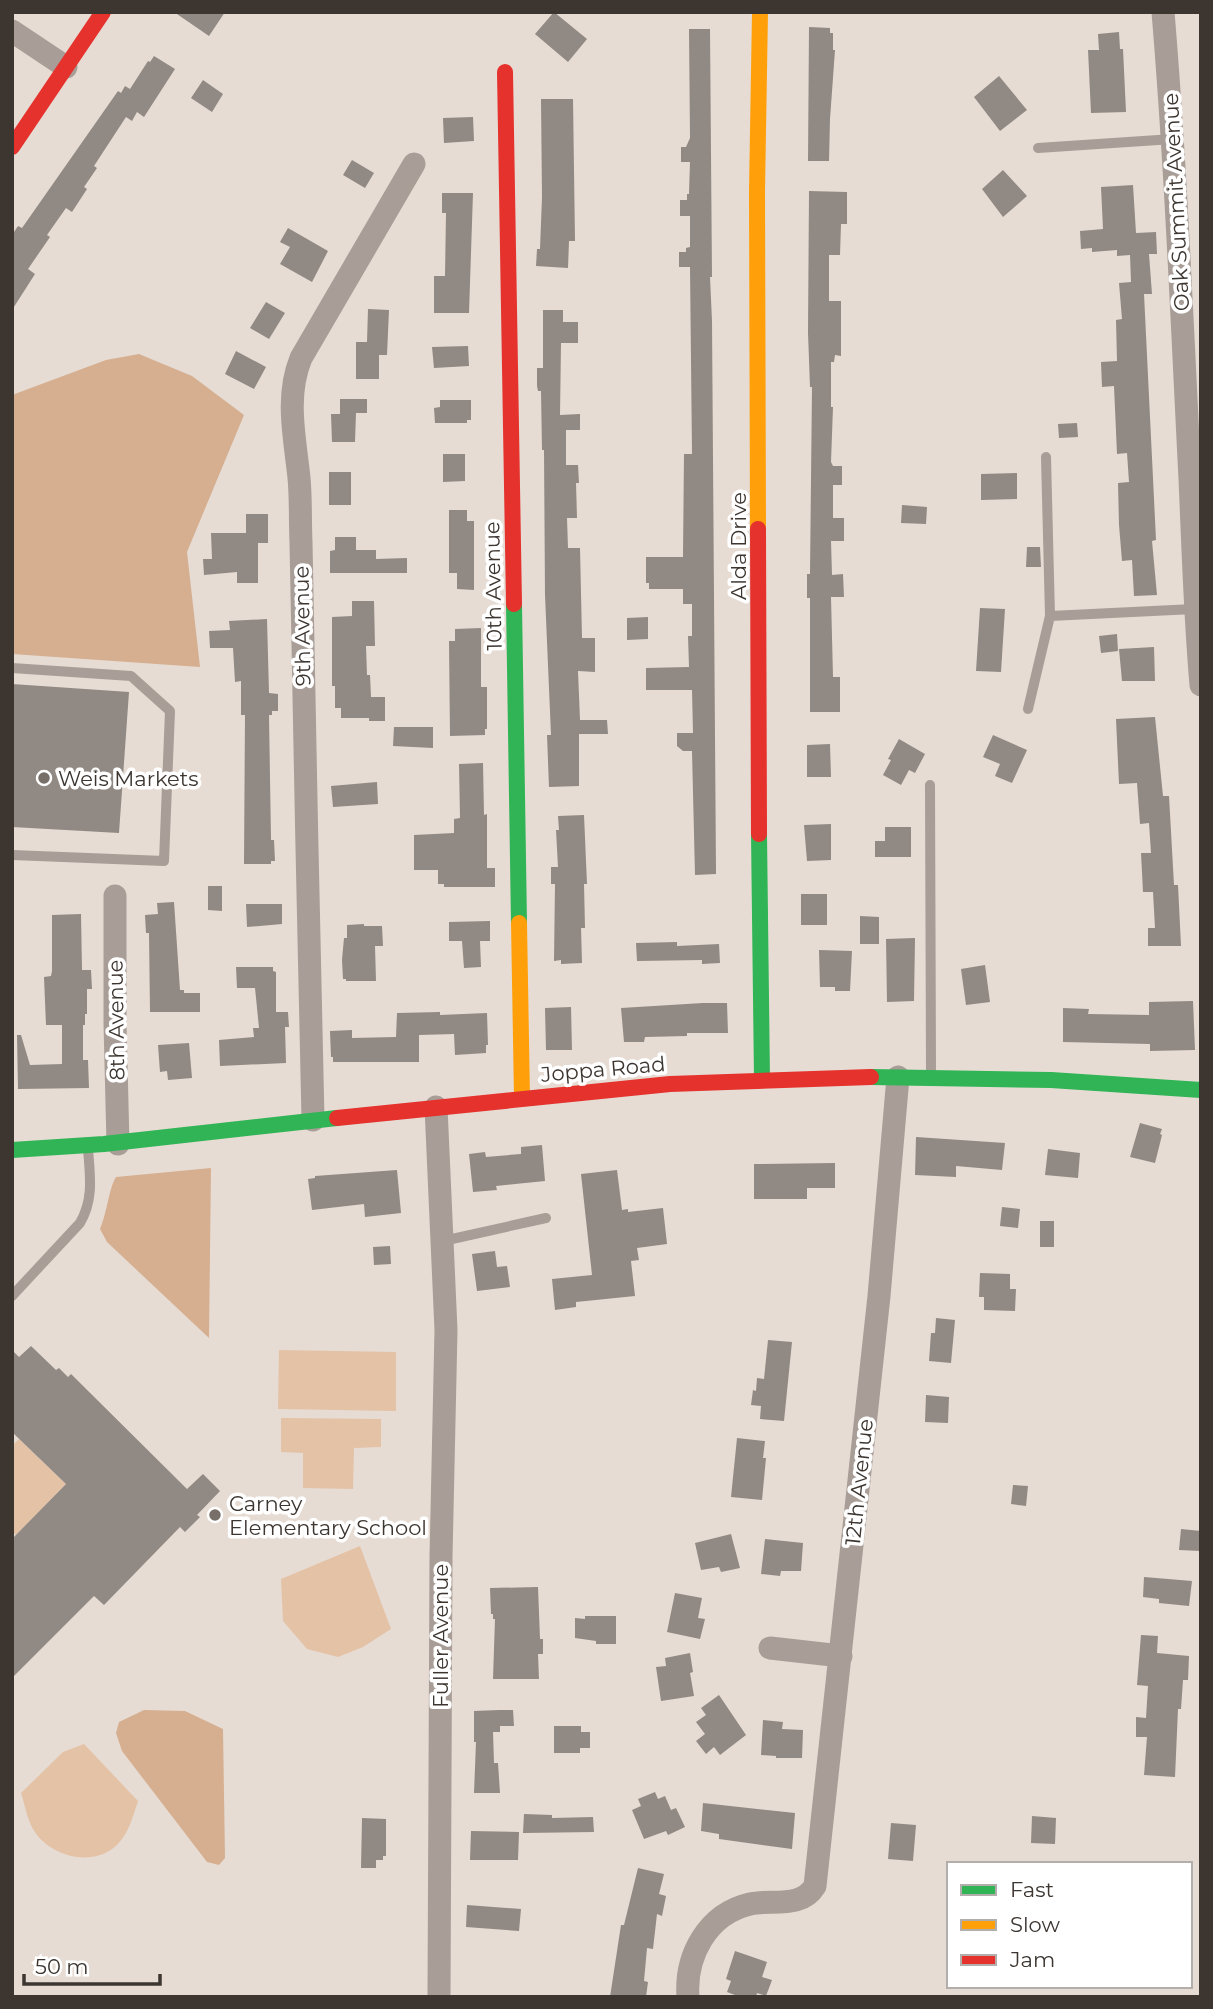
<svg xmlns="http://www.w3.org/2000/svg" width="1213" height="2009" viewBox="0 0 1213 2009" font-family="Montserrat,sans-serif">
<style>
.green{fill:#e4c2a6}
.forest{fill:#d6af90}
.building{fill:#918983}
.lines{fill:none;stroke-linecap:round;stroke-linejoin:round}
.lane{stroke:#a89e97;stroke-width:10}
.street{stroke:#a89e97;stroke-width:23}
.fast{stroke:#30b455;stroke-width:16}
.slow{stroke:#ff9f0a;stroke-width:16}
.jam{stroke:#e5322d;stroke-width:16}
.poi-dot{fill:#786f69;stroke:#fff;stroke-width:2.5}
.labels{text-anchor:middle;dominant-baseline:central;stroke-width:7;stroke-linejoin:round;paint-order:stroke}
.street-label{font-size:21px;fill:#3c3530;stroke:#fff}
.poi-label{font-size:21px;fill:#3c3530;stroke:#fff;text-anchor:start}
</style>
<rect width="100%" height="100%" fill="#e6dcd4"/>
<path class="green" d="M279,1350L396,1352V1411L278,1409Z
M281,1418L381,1419V1447L354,1448L353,1489L303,1488V1453L281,1452Z
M19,1439L66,1484L16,1535L12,1532V1446Z
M360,1546L391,1629L363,1647L338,1657L307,1649L283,1621L281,1579Z
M84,1744L138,1801C133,1816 129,1833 117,1845C93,1868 49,1857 33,1829C27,1819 25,1805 21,1793L63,1752Z"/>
<path class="forest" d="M139,354L192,376L244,415L187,552L200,667L12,654V395L106,360Z
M211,1168L209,1338L107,1242L100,1229C107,1213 109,1188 116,1177Z
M144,1710L185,1711L223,1729L225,1858L219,1865L207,1862L122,1751L116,1733L119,1722Z"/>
<path class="building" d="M174,12H225L209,36Z
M554,12L587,39L568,62L535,34Z
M809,27L830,28V33H833V50H835L830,119L829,161H808Z
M689,29H710L712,277H710L712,321L716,874L695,875L692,751H683L677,746V733H693L692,690H646V668L689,667L688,636H692V604H683V589H649V583H646V557H683L684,454H692L690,267H679V252H686V248L690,247V216H680V200H687V194H689L690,162H681V147H686L690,138Z
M1119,32L1120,49H1123L1126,112L1091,113L1088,50H1099L1098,34Z
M154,56L175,69L144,117L137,112L132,121L126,117L94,166L97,168L84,187L87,189L72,212L66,208L47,235L50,237L28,269L35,274L12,310V235L18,226L22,228L118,91L121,93L125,86L130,89L148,61L150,62Z
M999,76L1027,110L1000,131L974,97Z
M203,80L223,94L212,112L191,98Z
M541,99H573L575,241H569L568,268L536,266L537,249H540L542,197Z
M473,117L474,141L444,143L443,118Z
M352,160L374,173L365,188L343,175Z
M1003,170L1027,196L1003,217L982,189Z
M1133,185L1136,233L1156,232L1157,254H1149L1152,294H1144L1156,540L1152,541L1157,595L1134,596L1132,560L1122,561L1119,525L1118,483L1129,482L1127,453L1117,454L1114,386L1102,387L1101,362L1117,361L1116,320L1122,319L1119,283L1131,282L1130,255L1117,256V250L1092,252V248L1081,249L1080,231L1103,229L1101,187Z
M809,191L847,192V224H841L840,255H829V301H841V356L835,355L834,362H831V407H833L831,462L833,466H842V485H833V518H844V541H831L832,575L843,574L844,597H831L833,677H840V712H810V598H807V574H810L812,387H810L808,333Z
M442,193H473L469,313H434V276H445L446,213H442Z
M288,228L328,251L312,282L280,264L290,247L280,242Z
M266,302L285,313L269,339L250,328Z
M368,309L389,310L387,355H379V379H356V342H367Z
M543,310H563V322H578V343H561L560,415L580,414V430H566V465H578L579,483H576L577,518H567L568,548H580L582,638H595V672L578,671L580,720H607L608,734H579V786L549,787L547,735H551L545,595L544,450H542L541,391H538L537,386V368H543Z
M468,346L469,366L434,368L432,347Z
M236,351L266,367L254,389L225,374Z
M340,399H367V413H356L355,442H332L331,414H340Z
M440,400H471V420H467V423H435L434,408L440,407Z
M1077,423L1078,437L1059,438L1058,424Z
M443,454H465V481L443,482Z
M329,472H351V505H329Z
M1017,473V499L981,500V474Z
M902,505L927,507L926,524L901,523Z
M449,510H467V521H474V590L457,589V573H449Z
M246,514H268V543H258V583H237V572L204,575L203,559H212L211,533H246Z
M335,537H356V550H376V559L407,558V573H330V551L335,550Z
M1027,547H1040L1041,567H1026Z
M352,601H374L375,646H366L367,675H370L371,697H385V721H369V718H341V708H335V686H332V617L352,616Z
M980,608L1005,609L1001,672L976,671Z
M648,617V639L627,640V618Z
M267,619L269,693L278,694V711H272V715H269L271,840H274L275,861H271V864H244L245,715H241V681L235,682L233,648H210L209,631L230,630L229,621Z
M481,628V687H487V729H485V735L450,736L449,641H455V629Z
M1117,634L1118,651L1101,653L1099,636Z
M1154,647L1155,681H1122L1119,649Z
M12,684L129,692L119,833L12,827Z
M1155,717L1163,796H1169L1174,885H1178L1181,946H1148V928H1155L1153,892H1143L1141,853H1151L1149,823L1140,824L1137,783L1119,784L1116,719Z
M394,727H433V748L393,746Z
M993,735L1027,750L1012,783L995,776L1000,764L983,757Z
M899,739L925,754L915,773L909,770L901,785L883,775L891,760L888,759Z
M830,744L831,777H807V745Z
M483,763L484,815L487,814V868H495V887H444V884H438V870H414V835L454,833V819L460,818L459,764Z
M377,782L378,804L333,807L331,786Z
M584,815L587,884H584L585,928H581L582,963L561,964V960L554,961L555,884H551V867H558L556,830H559L558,816Z
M831,824V860L807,861L804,825Z
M885,827H911V857H875V841H885Z
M208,886H222V911L208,910Z
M801,894H827V925H801Z
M174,902L180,990H184V993H200V1012H150L149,933H146L145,915L158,914L157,903Z
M246,904H282V924L247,927Z
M81,914L82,970H91L92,989H87V1014H85V1025H83V1060H88L89,1088L18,1089L17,1035H21L30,1065L62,1064V1025H46L44,977L51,976L52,971V915Z
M860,916L879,917V944H860Z
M490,921V941H480L481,967L464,968L462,941H449V922Z
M364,924V926H382L383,946H375L376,981H346V979H343L342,960L344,938H347V925Z
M915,938L914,1001L887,1002L886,939Z
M677,942V946L719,944L720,963L702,964V960L637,961L636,943Z
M819,950L852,951L850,991H835V987H820Z
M985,965L990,1002L966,1005L961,969Z
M236,967H273V971L276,972V1012H288L289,1027H285L286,1063L220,1066L219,1040L254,1037L253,1028H259L255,988H237Z
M1193,1001L1195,1050L1150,1051V1044L1063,1042V1008L1089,1009L1088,1014L1149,1015V1002Z
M703,1003H727L728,1033H687V1036L645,1037L644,1042H624L621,1008Z
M571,1007L572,1050H546L545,1008Z
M440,1012V1015L487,1013L488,1045H486V1053L455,1055L454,1034L419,1035V1062H333V1057H331L330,1031L352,1030V1038L396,1037L397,1013Z
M189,1043L192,1078L168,1080L167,1071L160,1072L158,1045Z
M1140,1123L1162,1129L1160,1134L1162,1135L1155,1163L1130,1157Z
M916,1137L1005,1143L1002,1170L956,1166V1177L915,1175Z
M542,1145L545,1181L496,1186L497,1190L473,1192L469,1154L485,1152L486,1157L521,1154V1147Z
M1048,1149L1080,1153L1078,1178L1045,1175Z
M835,1163V1188H807V1199H754V1164Z
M397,1170L401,1213L365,1217L364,1204L312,1210L308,1179L315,1178V1176Z
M617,1170L622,1210L628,1209V1212L663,1208L667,1244L637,1248L639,1260L631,1261L635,1296L576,1302V1307L555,1310L552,1279L592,1275L581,1174Z
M1002,1207L1020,1209L1018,1228L1000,1226Z
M1040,1221H1054V1247H1040Z
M390,1246L391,1264L374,1265L373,1247Z
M495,1251L497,1267L507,1266L510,1287L477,1291L472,1254Z
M980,1273L1010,1274V1289H1016L1015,1311L984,1310V1297H979Z
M936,1318L955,1320L951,1363L929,1361L931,1333H935Z
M768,1340L792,1342L784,1421L760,1419L761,1406L751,1405L753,1390L756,1391L757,1378L764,1379Z
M31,1346L56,1370L59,1368L68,1377L71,1374L187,1489L203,1474L220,1491L197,1515L200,1517L185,1532L180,1527L104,1605L94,1596L12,1678V1539L66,1484L12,1432V1350L19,1357Z
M926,1395L949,1397L948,1423L925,1422Z
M737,1438L765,1441L763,1458H766L762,1500L731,1497Z
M1013,1485L1028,1486L1026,1506L1011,1504Z
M1181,1529L1201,1531V1551L1179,1550Z
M731,1534L740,1568L721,1572L719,1567L701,1570L695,1543Z
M765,1539L803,1543L801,1571H781L780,1576L761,1574Z
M1144,1577L1192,1581L1189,1606L1159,1603V1599L1143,1597Z
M538,1587L540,1639H543V1654H538L539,1679H493L495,1619H493V1614H491L490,1588Z
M675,1593L702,1598L698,1618L705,1619L700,1639L667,1632Z
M585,1616H616V1644H596V1641L575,1638V1618L585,1619Z
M1141,1635L1158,1636L1157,1653L1189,1656L1188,1680H1183L1181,1709H1178L1175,1777L1144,1775L1147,1737H1136V1717L1146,1718L1148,1686L1137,1685Z
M690,1653L693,1672L690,1673L694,1696L661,1701L656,1667L666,1666L665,1658Z
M719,1695L746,1735L720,1755L714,1747L706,1754L696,1741L705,1734L696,1722L706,1715L701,1708Z
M499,1710H513L514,1726H500V1732H493L494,1763H498L500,1793H474L476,1742H474V1711Z
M763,1720L783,1722L782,1729L803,1730L802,1758H776V1756L761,1755Z
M554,1726H581V1732H590V1748H580V1753H554Z
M655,1792L658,1799L665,1796L671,1810L676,1808L685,1827L668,1835L666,1831L644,1839L632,1810L641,1806L638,1799Z
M703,1803L795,1813L792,1849L719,1839V1834L701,1831Z
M524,1814L552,1815V1818L593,1817L594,1832L523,1833Z
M1032,1816L1056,1818L1055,1844L1031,1843Z
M362,1818L386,1819V1856H383V1860H376V1868H361Z
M891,1823L916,1825L913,1861L888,1859Z
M471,1831L519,1832L518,1860H470Z
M638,1868L664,1874L659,1894L666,1896L662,1916L657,1914L653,1949L647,1948L644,1981L648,1982L646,1997H610L621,1925H624Z
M467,1905L521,1909L519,1931L466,1927Z
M735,1951L767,1962L762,1977L772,1980L766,1996L757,1993L756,1997H740L727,1992L731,1981L726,1979Z"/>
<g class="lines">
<path class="lane" d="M1038,148L1173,139
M1046,457L1050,616
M12,668L131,676L170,711L164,861L12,855
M1028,709L1050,616L1194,609
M930,785L931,1071
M443,1241L546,1218
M12,1296L80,1223C94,1199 90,1176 88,1149"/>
<path class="street" d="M1163,12C1176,168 1182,323 1190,479C1193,548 1195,617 1201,685
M12,31L66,67
M115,896V1023L118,1144
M436,1107L446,1330L441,1557L439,1997
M313,1120C308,927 305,735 301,542C300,521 301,499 299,478C295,438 285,397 301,358L414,164
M770,1648L841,1656
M688,1997C685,1956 707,1914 750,1904C772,1899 801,1909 815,1886L879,1296L898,1077"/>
<path class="fast" d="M514,604L519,923
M759,834L762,1080
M871,1077L1051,1080L1201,1090
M12,1150L104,1144L337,1118"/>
<path class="slow" d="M758,529L757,191L760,12
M519,923L522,1098"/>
<path class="jam" d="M505,72L514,604
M12,147L103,12
M758,529L759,834
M337,1118L670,1084L871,1077"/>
</g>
<g class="poi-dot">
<circle cx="44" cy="778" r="7"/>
<circle cx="215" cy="1515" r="7"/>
</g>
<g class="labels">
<g class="street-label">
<text transform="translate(1176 202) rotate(-93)">Oak Summit Avenue</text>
<text transform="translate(738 546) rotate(-90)">Alda Drive</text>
<text transform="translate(493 586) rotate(-91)">10th Avenue</text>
<text transform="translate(302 626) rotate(-91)">9th Avenue</text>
<text transform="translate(116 1020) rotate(-91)">8th Avenue</text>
<text transform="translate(603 1069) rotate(-5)">Joppa Road</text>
<text transform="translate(859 1482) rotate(-84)">12th Avenue</text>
<text transform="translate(440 1636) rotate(-90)">Fuller Avenue</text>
</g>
<g class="poi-label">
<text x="58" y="778">Weis Markets</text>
<text x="229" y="1503">Carney<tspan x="229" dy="24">Elementary School</tspan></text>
</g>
</g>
<rect width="1213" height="2009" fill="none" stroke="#3c3530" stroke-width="28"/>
<rect x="947" y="1862" width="245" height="126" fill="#ffffff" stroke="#b1aeac" stroke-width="2"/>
<rect x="961" y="1885" width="35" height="10" fill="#30b455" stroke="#b1aeac" stroke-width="2"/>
<text x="1010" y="1897" font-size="21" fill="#3c3530">Fast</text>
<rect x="961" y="1920" width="35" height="10" fill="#ff9f0a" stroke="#b1aeac" stroke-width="2"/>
<text x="1010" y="1932" font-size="21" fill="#3c3530">Slow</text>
<rect x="961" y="1955" width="35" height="10" fill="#e5322d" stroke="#b1aeac" stroke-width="2"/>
<text x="1010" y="1967" font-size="21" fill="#3c3530">Jam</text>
<path d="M24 1974v10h136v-10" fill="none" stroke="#3c3530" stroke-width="3.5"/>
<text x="35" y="1974" font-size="21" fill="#3c3530" stroke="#ffffff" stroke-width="5" paint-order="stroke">50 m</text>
</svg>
